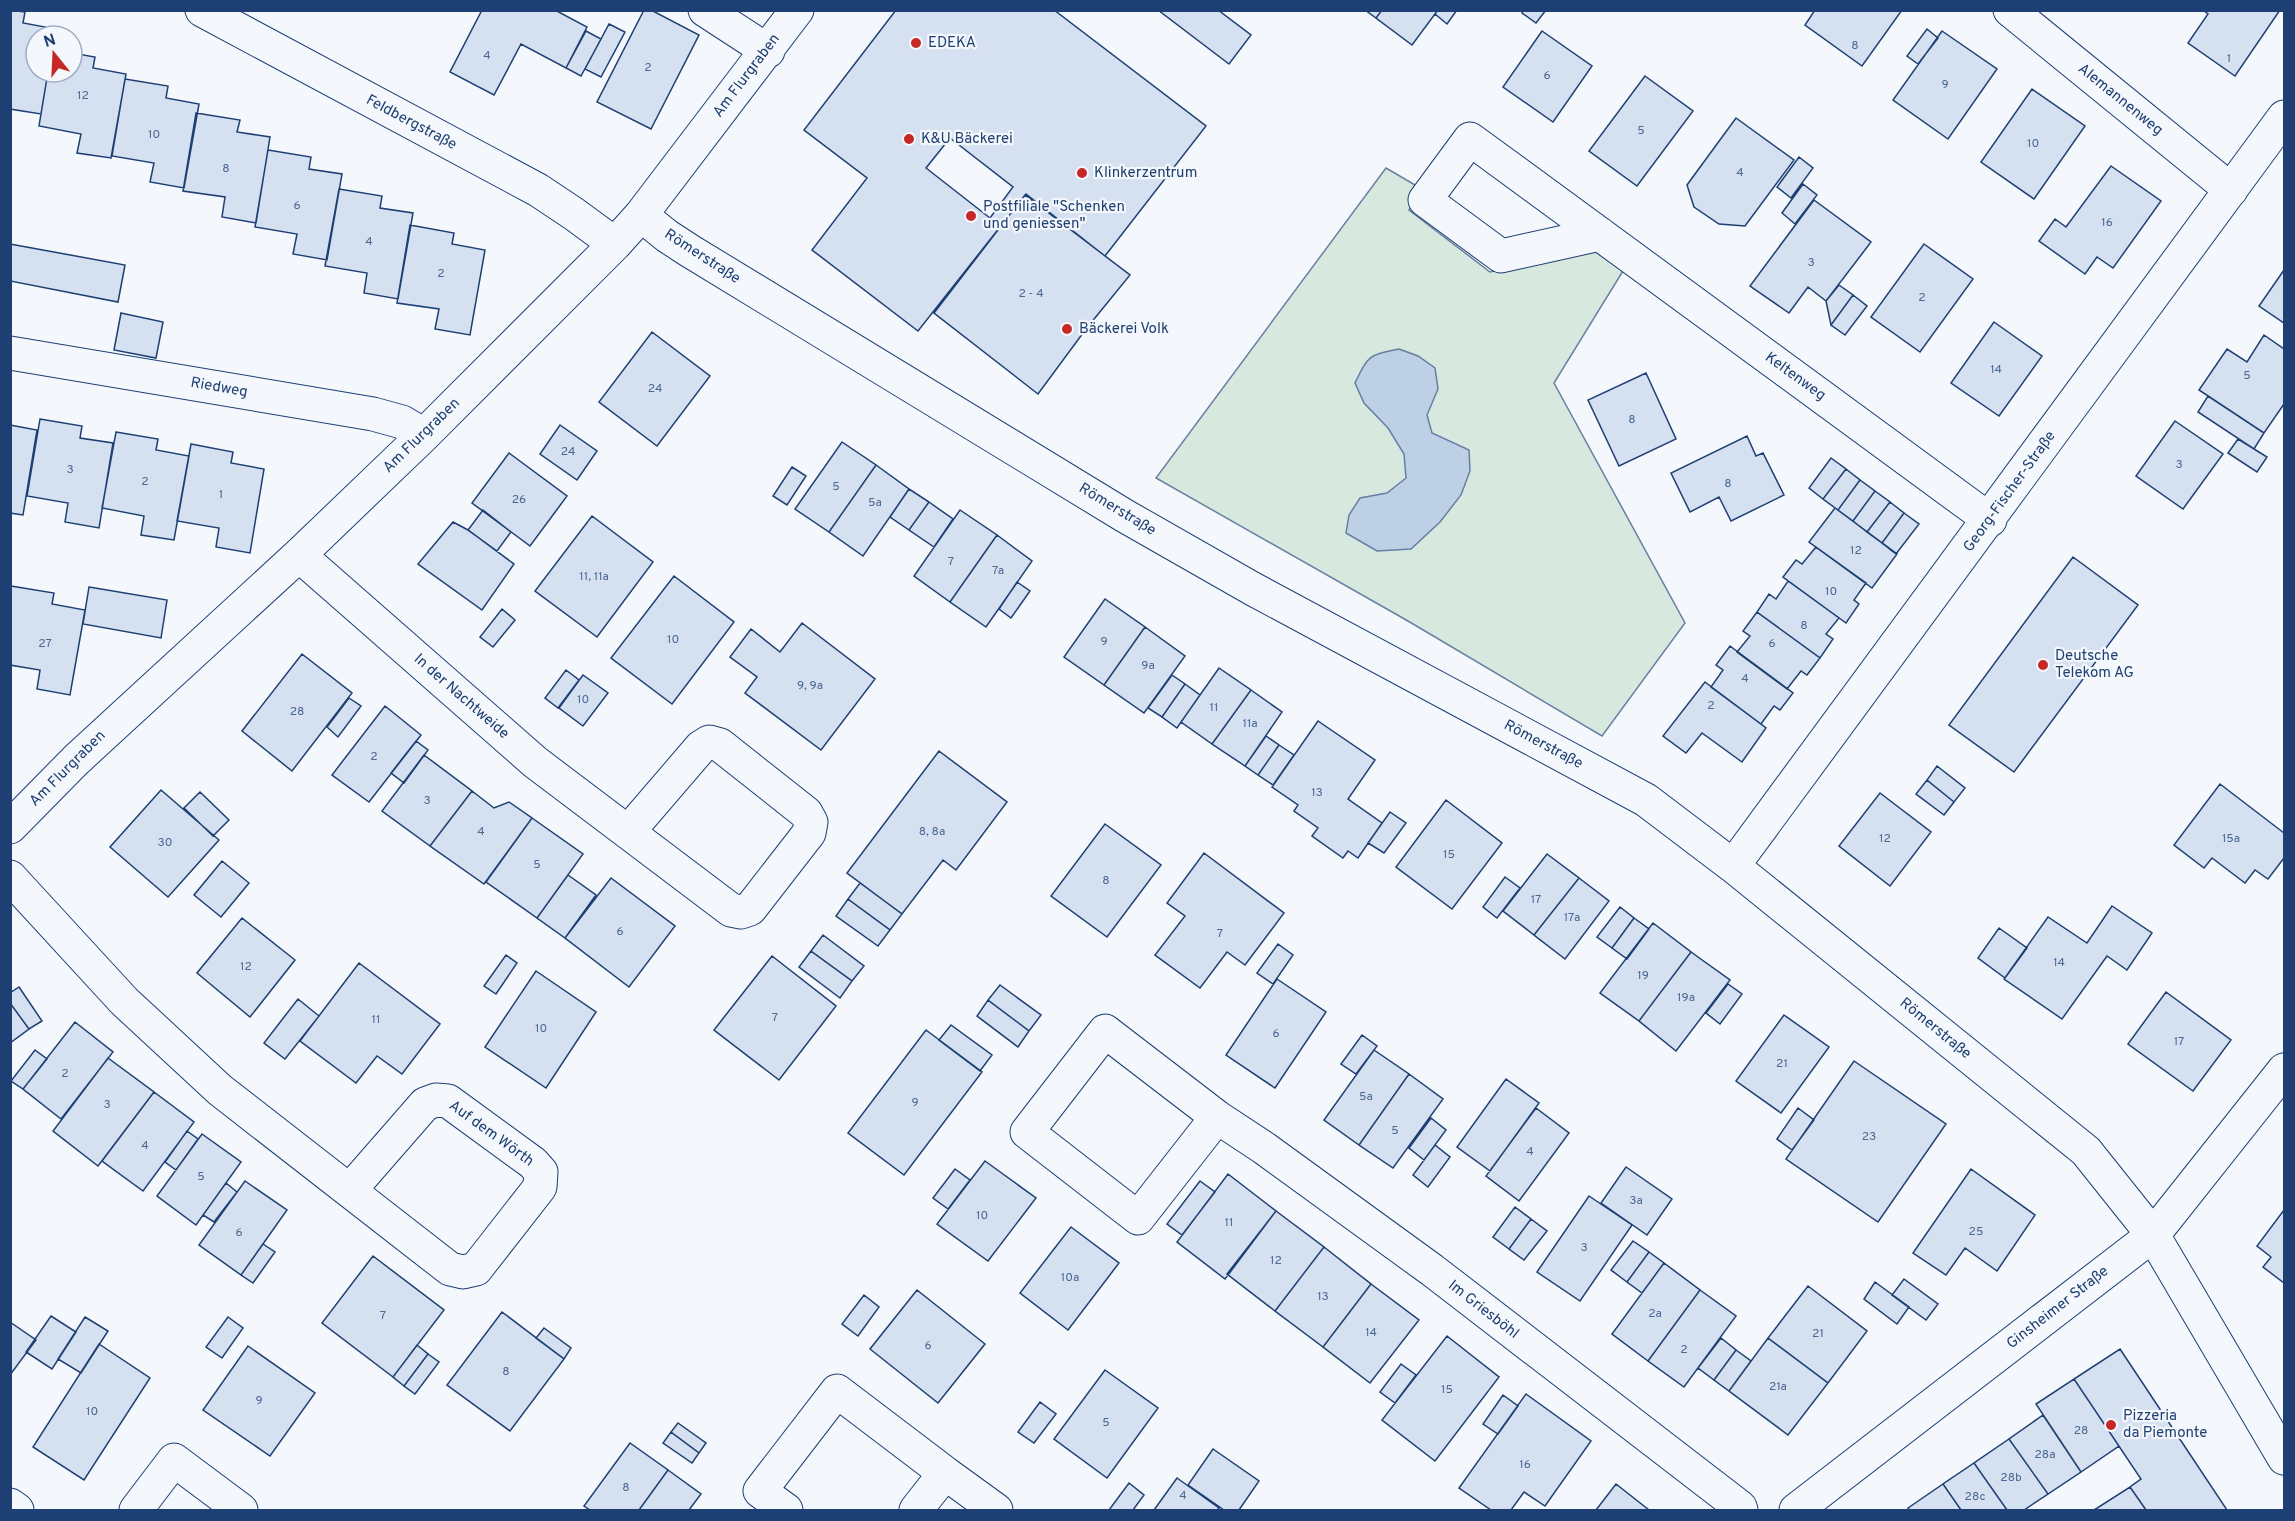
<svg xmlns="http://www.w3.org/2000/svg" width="2295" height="1521" viewBox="0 0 2295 1521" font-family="Overpass,sans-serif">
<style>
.green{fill:#d7e8df;stroke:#687fa3;stroke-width:1.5}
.water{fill:#bed0e5;stroke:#687fa3;stroke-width:1.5}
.building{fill:#d5e0f0;stroke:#1d3f73;stroke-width:1.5;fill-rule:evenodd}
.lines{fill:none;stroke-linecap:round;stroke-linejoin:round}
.minor-casing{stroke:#1d3f73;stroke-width:35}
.minor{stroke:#f4f7fb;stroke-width:33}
.poi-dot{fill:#c62828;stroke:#f4f7fb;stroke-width:2}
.labels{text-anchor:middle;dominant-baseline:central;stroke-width:4.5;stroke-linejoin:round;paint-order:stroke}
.number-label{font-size:12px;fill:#4b6792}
.poi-label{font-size:15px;fill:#1d3f73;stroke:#f4f7fb;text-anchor:start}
.street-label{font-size:15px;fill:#1d3f73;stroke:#f4f7fb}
</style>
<rect width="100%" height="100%" fill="#f4f7fb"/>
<path class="green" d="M1386,168L1422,189L1409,210L1490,272L1593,250L1623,271L1554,383L1685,623L1602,736L1408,621L1156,478Z"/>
<path class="water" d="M1399,349L1418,356L1435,368L1438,389L1427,415L1432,433L1469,450L1470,471L1461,495L1440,522L1411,549L1377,551L1346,533L1349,515L1360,498L1387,493L1406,478L1404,454L1388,428L1364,403L1355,383C1368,356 1368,355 1399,349Z"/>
<path class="building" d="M10,10L25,12L23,23L56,29L55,36H36V72H48L41,114L10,109Z
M482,10H555L587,27L566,68L521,44L494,95L450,72Z
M644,10H651L699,35L651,129L597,102Z
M896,10H1054L1206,126L1105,256L1026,194L918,331L812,250L867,178L804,130ZM950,138L1013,187L990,218L926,168Z
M1158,10H1218L1251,35L1229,64Z
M1365,10H1382L1376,18Z
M1382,10H1438L1412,45L1376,18Z
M1438,10H1457L1447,24L1435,14Z
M1524,10H1546L1536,23L1522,13Z
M1815,10H1902L1862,66L1805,25Z
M2203,10H2280L2235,76L2188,43L2208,14Z
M609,24L625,32L601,77L585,69Z
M1927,29L1938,38L1918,64L1907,56Z
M586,31L601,39L581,76L566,68Z
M1542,31L1592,66L1553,122L1503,87Z
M1942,31L1997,69L1948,139L1893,100Z
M72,53L95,57L93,68L126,74L111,158L77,153L81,134L39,126L48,72H72Z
M1645,76L1693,111L1637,186L1589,151Z
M125,79L168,86L166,98L199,104L184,188L150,182L154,163L112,156Z
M2032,89L2085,126L2034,199L1981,162Z
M196,113L240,120L237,132L270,137L256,223L222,217L225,197L183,191Z
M1736,118L1794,160L1745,226L1719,224L1694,207L1687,185Z
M268,150L311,157L309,169L342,174L327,260L293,254L297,234L255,227Z
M1799,157L1813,168L1791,198L1777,187Z
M2111,166L2161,201L2113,268L2097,257L2085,274L2039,241L2055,219L2066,227Z
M1803,184L1817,195L1795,224L1782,213Z
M339,189L382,196L380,208L413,213L398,299L364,293L367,273L325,266Z
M1025,195L1130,275L1086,329L1038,394L934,313Z
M1814,200L1871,242L1826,301L1808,287L1789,313L1750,286Z
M410,225L454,233L452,244L485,250L470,335L435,329L439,309L397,303Z
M10,244L125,265L118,302L10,281Z
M1924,244L1973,279L1920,352L1871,317Z
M2284,270V323L2259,306Z
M1839,285L1853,295L1831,325L1826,301Z
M1853,295L1867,306L1845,335L1831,325Z
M121,313L163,322L156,358L114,350Z
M1994,322L2042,356L1999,416L1951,383Z
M652,332L710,376L657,446L599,402Z
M2264,335L2284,349V404L2264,433L2199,390L2227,349L2247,362Z
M1646,373L1676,439L1619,466L1588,400Z
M2208,396L2264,433L2254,449L2198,412Z
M40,419L82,426L80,438L113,443L99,528L65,522L68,503L27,496Z
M2175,421L2223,454L2183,509L2136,476Z
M10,425L37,430L23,515L10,513Z
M560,425L597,451L577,480L540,454Z
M116,432L158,439L156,450L189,456L174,540L141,535L144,516L102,508Z
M1747,436L1756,456L1763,453L1784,495L1731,521L1719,497L1690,512L1671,473Z
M2238,439L2267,457L2257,472L2228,453Z
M842,442L876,465L829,532L795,509Z
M191,444L233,452L231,463L264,469L250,553L216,547L219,528L177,521Z
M509,453L567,496L530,546L472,503Z
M1831,458L1846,469L1823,499L1809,488Z
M876,465L909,489L863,556L829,532Z
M792,467L806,476L787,505L773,496Z
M1846,469L1860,480L1838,510L1823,499Z
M1860,480L1875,491L1853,521L1838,510Z
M909,489L929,502L909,530L890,517Z
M1875,491L1890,502L1867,532L1853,521Z
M929,502L953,519L934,547L909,530Z
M1890,502L1904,513L1882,543L1867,532Z
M1835,508L1897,554L1872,588L1809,542Z
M483,510L511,532L497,551L468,530Z
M960,510L997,535L950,602L914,576Z
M1904,513L1919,524L1896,554L1882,543Z
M592,516L653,562L597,637L535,591Z
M453,522L468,530L514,564L482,610L418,564Z
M997,535L1032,561L986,627L950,602Z
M1816,547L1866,583L1854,600L1859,604L1846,623L1783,577L1796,560L1802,564Z
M2073,557L2138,605L2014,772L1949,725Z
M674,576L734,622L672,704L611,658Z
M1788,581L1839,618L1826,634L1833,639L1820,658L1757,612L1769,594L1776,599Z
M1017,582L1030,591L1011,618L999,609Z
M11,586L54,593L52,604L85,610L70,695L37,689L40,670L10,665Z
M89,587L167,600L161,638L83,624Z
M1105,599L1145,627L1104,685L1064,657Z
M502,609L515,620L493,647L480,637Z
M1757,612L1820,658L1807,675L1801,671L1787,689L1737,652L1750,636L1743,631Z
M802,623L875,679L821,750L745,693L757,677L730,657L751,629L780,652Z
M1145,627L1185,656L1144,713L1104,685Z
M1730,646L1793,693L1780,710L1774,706L1761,724L1711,687L1723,670L1716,665Z
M302,654L352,693L292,771L242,731Z
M1219,668L1251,690L1212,744L1181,722Z
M566,670L579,680L558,708L545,698Z
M583,675L608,693L583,726L559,708Z
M1172,675L1185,684L1162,717L1148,708Z
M1705,682L1766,728L1742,762L1702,733L1686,753L1663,736Z
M1185,684L1200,695L1177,728L1162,717Z
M1251,690L1282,712L1245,766L1212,744Z
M349,698L361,706L338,737L327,727Z
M385,706L421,735L369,802L332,775Z
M1318,721L1375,760L1348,799L1382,823L1358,858L1348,851L1343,858L1312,836L1318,828L1294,811L1298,805L1272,787Z
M1266,736L1279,745L1258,775L1245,766Z
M416,741L428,750L404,783L391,773Z
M1279,745L1294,755L1273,785L1258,775Z
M939,751L1007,802L956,870L943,860L902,914L847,873Z
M424,755L472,791L430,846L382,811Z
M1937,766L1965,788L1954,802L1927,780Z
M1927,780L1954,802L1944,815L1916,794Z
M2220,784L2284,833V858L2268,879L2255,870L2245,883L2212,858L2204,868L2174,845Z
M161,790L219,840L168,897L110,847Z
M472,791L494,808L509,802L532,818L484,884L430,846Z
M200,792L229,820L213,836L184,808Z
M1880,793L1931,832L1890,886L1839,846Z
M1446,800L1502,843L1452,909L1396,867Z
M1390,812L1406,823L1384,853L1368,843Z
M532,818L583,854L537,918L486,882Z
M1105,824L1161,865L1107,937L1051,896Z
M1204,853L1284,913L1245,965L1227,952L1200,988L1155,955L1185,916L1167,903Z
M1547,854L1579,878L1534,935L1503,911Z
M222,861L249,883L221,917L194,895Z
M568,875L596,895L565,938L537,918Z
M1505,877L1520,888L1497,918L1483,907Z
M611,878L675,926L629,987L565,938Z
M1579,878L1609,901L1565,959L1534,935Z
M860,883L902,914L890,930L848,899Z
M848,899L890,930L878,946L836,916Z
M2112,906L2152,933L2127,970L2107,956L2062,1019L2004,979L2048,917L2087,943Z
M1620,907L1634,918L1612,948L1597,937Z
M242,918L295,960L250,1017L197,973Z
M1634,918L1649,929L1627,959L1612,948Z
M1653,923L1691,952L1639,1021L1600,993Z
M1999,928L2027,948L2005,978L1978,958Z
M823,935L864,966L852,981L811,951Z
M1278,944L1293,955L1273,984L1257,973Z
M811,951L852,981L840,998L799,967Z
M1691,952L1730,980L1676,1051L1639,1021Z
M506,955L517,963L496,994L484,986Z
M772,956L836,1006L779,1080L714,1030Z
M359,963L440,1024L402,1074L377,1056L356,1083L300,1041Z
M536,971L596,1012L546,1088L485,1047Z
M1277,979L1326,1012L1275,1088L1226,1055Z
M1728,984L1742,994L1720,1024L1706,1013Z
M1000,985L1041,1015L1029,1031L988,1000Z
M19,987L42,1021L29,1029L10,1003V993Z
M2166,992L2231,1040L2193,1091L2128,1044Z
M298,999L319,1016L285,1059L264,1043Z
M988,1000L1029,1031L1018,1047L977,1016Z
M10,1003L29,1029L10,1043Z
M1784,1015L1829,1047L1781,1113L1736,1081Z
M75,1022L113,1052L61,1119L23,1089Z
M951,1025L992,1055L980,1071L939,1040Z
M926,1030L982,1072L904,1175L848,1133Z
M1362,1035L1377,1046L1356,1074L1341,1064Z
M35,1050L47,1059L23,1089L11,1081Z
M1374,1050L1409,1074L1359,1145L1324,1120Z
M108,1058L154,1092L98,1166L53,1131Z
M1854,1061L1946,1124L1878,1222L1786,1159Z
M1409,1074L1443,1099L1393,1168L1359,1145Z
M1506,1079L1539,1103L1490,1171L1457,1147Z
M154,1092L194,1122L143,1191L102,1161Z
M1536,1108L1569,1133L1519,1201L1486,1176Z
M1798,1108L1814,1120L1792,1150L1777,1139Z
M1431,1118L1446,1130L1424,1160L1409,1148Z
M187,1131L198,1139L176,1170L165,1162Z
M202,1134L241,1162L196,1225L157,1196Z
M1435,1145L1450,1157L1428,1187L1413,1175Z
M985,1161L1036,1198L988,1261L937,1224Z
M1626,1167L1672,1199L1647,1235L1601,1203Z
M955,1169L970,1180L948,1209L933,1198Z
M1971,1169L2035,1215L1997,1271L1965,1248L1946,1275L1913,1253Z
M1228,1174L1276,1211L1225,1279L1177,1242Z
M245,1181L287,1210L241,1275L199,1245Z
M1200,1181L1215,1192L1182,1235L1167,1224Z
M226,1183L237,1192L214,1222L203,1215Z
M1589,1196L1632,1225L1580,1301L1537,1272Z
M1515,1207L1531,1219L1509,1249L1493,1237Z
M2284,1210V1283L2263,1267L2271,1257L2257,1246Z
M1276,1211L1324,1247L1275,1311L1227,1274Z
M1531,1219L1547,1231L1524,1260L1509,1249Z
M1071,1227L1119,1263L1068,1330L1020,1293Z
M1633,1241L1649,1252L1627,1282L1611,1270Z
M263,1244L275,1252L253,1283L241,1275Z
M1324,1247L1371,1284L1323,1347L1275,1311Z
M1649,1252L1664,1263L1642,1293L1627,1282Z
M373,1256L444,1310L393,1377L322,1323Z
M1664,1263L1700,1290L1648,1361L1612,1334Z
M1904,1279L1938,1304L1926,1320L1892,1295Z
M1875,1282L1909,1307L1897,1324L1864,1299Z
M1371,1284L1419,1320L1370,1383L1323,1347Z
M1808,1286L1867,1331L1828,1383L1768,1338Z
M917,1290L985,1344L938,1403L870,1349Z
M1700,1290L1736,1316L1684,1387L1648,1361Z
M864,1295L879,1307L858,1336L842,1324Z
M502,1312L564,1359L510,1431L447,1385Z
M51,1316L76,1332L52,1369L26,1352Z
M85,1317L108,1331L81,1373L58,1359Z
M228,1317L243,1328L222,1358L206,1347Z
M10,1322L36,1340L10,1375Z
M544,1328L571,1348L564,1359L536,1338Z
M1447,1336L1499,1377L1435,1461L1382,1420Z
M1721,1338L1736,1350L1714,1380L1698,1368Z
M1768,1338L1828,1383L1788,1435L1729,1391Z
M99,1344L150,1378L84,1480L33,1447Z
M417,1345L428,1354L404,1386L393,1377Z
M248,1346L315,1393L270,1456L203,1410Z
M2120,1349L2227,1510H2146L2130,1487L2141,1479L2074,1379Z
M1736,1350L1751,1361L1729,1391L1714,1380Z
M428,1354L439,1362L415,1394L404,1386Z
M1401,1364L1416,1375L1395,1403L1380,1392Z
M1105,1370L1158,1408L1107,1478L1054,1439Z
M2074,1379L2119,1446L2081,1472L2036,1404Z
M1526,1394L1591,1441L1545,1506L1524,1492L1511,1510H1491L1459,1488Z
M1503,1395L1518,1406L1498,1434L1483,1424Z
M1040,1402L1056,1414L1034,1443L1018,1432Z
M2043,1415L2081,1472L2048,1494L2009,1439Z
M678,1423L706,1443L699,1453L671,1432Z
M671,1432L699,1453L692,1463L663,1443Z
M2009,1439L2048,1494L2024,1510H2007L1974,1463Z
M630,1443L668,1470L639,1510H590L584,1506Z
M1213,1449L1259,1481L1239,1510H1224L1188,1485Z
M1974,1463L2007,1510H1961L1943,1484Z
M668,1470L701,1494L689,1510H639Z
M1177,1478L1219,1508L1217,1510H1154Z
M1129,1483L1144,1495L1133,1510H1109Z
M1616,1484L1649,1510H1596Z
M1943,1484L1961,1510H1910L1908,1508Z
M2130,1487L2146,1510H2094Z"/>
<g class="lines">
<g class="minor-casing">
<path id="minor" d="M202,10L538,190L574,214L615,244
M705,10L768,51
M2010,10L2231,190
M641,215L667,236L690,251L1125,516L1253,589L1646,800L1733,866L2086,1151L2153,1235L2284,1458
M1600,234L1501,256L1425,200L1470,139L1990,520
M10,353L373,414L402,422L424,435
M299,555L535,762L731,910L741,912L750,909L809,833L811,822L806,813L720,745L709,742L701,747L628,832
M10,827L76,760L299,555L424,435L615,244L641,215L797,10
M1733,866L2284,117
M10,877L124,1001L220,1090L450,1269L463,1272L476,1269L540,1187L541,1172L533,1163L448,1101L436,1100L425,1104L350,1190
M1217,1117L1138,1218L1027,1132L1105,1031L1217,1117L1264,1148L1432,1270L1740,1507L1741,1510
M945,1473L996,1510
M10,1505L17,1510
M136,1510L174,1460L241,1510
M786,1510L760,1491L837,1391L945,1473L916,1510
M1796,1510L2153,1235L2284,1070"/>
</g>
<use href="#minor" class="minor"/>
</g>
<g class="poi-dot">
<circle cx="916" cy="43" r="6"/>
<circle cx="909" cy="139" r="6"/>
<circle cx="1082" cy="173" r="6"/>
<circle cx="971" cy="216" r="6"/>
<circle cx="1067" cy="329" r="6"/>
<circle cx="2043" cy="665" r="6"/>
<circle cx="2111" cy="1425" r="6"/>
</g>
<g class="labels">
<g class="number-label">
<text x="1855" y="46">8</text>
<text x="487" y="56">4</text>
<text x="2229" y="59">1</text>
<text x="648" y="68">2</text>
<text x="1547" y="76">6</text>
<text x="1945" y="85">9</text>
<text x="83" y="96">12</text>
<text x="1641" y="131">5</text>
<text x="154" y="135">10</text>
<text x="2033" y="144">10</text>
<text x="226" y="169">8</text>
<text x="1740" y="173">4</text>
<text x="297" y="206">6</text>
<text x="2107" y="223">16</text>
<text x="369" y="242">4</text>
<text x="1811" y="263">3</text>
<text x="441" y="274">2</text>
<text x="1031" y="294">2 - 4</text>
<text x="1922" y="298">2</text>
<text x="1996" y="370">14</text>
<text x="2247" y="376">5</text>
<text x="655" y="389">24</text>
<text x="1632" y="420">8</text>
<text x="568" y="452">24</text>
<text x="2179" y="465">3</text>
<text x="70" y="470">3</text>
<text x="145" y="482">2</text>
<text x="1728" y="484">8</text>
<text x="836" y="487">5</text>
<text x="221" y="495">1</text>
<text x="519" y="500">26</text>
<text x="875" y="503">5a</text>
<text x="1856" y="551">12</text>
<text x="951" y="562">7</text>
<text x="998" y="571">7a</text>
<text x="594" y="577">11, 11a</text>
<text x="1831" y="592">10</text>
<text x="1804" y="626">8</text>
<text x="673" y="640">10</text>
<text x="1104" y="642">9</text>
<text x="45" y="644">27</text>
<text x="1772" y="644">6</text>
<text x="1148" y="666">9a</text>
<text x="1745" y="679">4</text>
<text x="810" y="686">9, 9a</text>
<text x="583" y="700">10</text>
<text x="1711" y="706">2</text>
<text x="1214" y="708">11</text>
<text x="297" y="712">28</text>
<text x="1250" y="724">11a</text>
<text x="374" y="757">2</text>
<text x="1317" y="793">13</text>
<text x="427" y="801">3</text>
<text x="481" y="832">4</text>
<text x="932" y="832">8, 8a</text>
<text x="1885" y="839">12</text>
<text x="2231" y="839">15a</text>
<text x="165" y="843">30</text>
<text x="1449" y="855">15</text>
<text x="537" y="865">5</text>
<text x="1106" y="881">8</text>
<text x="1536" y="900">17</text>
<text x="1572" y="918">17a</text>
<text x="620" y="932">6</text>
<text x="1220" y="934">7</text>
<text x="2059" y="963">14</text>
<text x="246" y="967">12</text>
<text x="1643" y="976">19</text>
<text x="1686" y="998">19a</text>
<text x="775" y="1018">7</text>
<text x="376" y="1020">11</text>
<text x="541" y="1029">10</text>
<text x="1276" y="1034">6</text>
<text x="2179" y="1042">17</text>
<text x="1782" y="1064">21</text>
<text x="65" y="1074">2</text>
<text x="1366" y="1097">5a</text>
<text x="915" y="1103">9</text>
<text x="107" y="1105">3</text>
<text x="1395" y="1131">5</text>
<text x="1869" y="1137">23</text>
<text x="145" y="1146">4</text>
<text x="1530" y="1152">4</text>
<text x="201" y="1177">5</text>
<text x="1636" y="1201">3a</text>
<text x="982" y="1216">10</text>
<text x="1229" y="1223">11</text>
<text x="1976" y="1232">25</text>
<text x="239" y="1233">6</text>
<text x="1584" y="1248">3</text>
<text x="1276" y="1261">12</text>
<text x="1070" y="1278">10a</text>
<text x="1323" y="1297">13</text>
<text x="1655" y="1314">2a</text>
<text x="383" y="1316">7</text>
<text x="1371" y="1333">14</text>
<text x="1818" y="1334">21</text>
<text x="928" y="1346">6</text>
<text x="1684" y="1350">2</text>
<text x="506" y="1372">8</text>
<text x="1778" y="1387">21a</text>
<text x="1447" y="1390">15</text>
<text x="259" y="1401">9</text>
<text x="92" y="1412">10</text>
<text x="1106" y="1423">5</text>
<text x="2081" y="1431">28</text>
<text x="2045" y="1455">28a</text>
<text x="1525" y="1465">16</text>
<text x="2011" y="1478">28b</text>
<text x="626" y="1488">8</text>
<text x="1183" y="1496">4</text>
<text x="1975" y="1497">28c</text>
</g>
<g class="poi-label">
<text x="928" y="43">EDEKA</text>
<text x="921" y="139">K&amp;U Bäckerei</text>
<text x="1094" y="173">Klinkerzentrum</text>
<text x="983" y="207">Postfiliale "Schenken<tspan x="983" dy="17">und geniessen"</tspan></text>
<text x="1079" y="329">Bäckerei Volk</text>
<text x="2055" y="656">Deutsche<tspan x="2055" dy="17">Telekom AG</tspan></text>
<text x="2123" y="1416">Pizzeria<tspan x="2123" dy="17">da Piemonte</tspan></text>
</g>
<g class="street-label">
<text transform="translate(747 76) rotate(-53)">Am Flurgraben</text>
<text transform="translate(2120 100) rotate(39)">Alemannenweg</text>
<text transform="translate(411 123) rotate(28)">Feldbergstraße</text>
<text transform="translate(702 257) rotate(33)">Römerstraße</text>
<text transform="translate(1795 377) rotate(36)">Keltenweg</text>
<text transform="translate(219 388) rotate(10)">Riedweg</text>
<text transform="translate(422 436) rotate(-44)">Am Flurgraben</text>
<text transform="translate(2010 492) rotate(-54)">Georg-Fischer-Straße</text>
<text transform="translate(1117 510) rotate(31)">Römerstraße</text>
<text transform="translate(461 697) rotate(41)">In der Nachtweide</text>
<text transform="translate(1543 745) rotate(28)">Römerstraße</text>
<text transform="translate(68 769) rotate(-45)">Am Flurgraben</text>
<text transform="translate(1935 1029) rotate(39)">Römerstraße</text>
<text transform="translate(491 1134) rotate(36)">Auf dem Wörth</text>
<text transform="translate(2058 1308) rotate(-38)">Ginsheimer Straße</text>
<text transform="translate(1483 1310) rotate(38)">Im Griesböhl</text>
</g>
</g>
<rect width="2295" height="1521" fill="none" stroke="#1d3f73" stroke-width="24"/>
<g transform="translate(54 54) rotate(342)"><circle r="28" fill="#f4f7fb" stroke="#9eadc5" stroke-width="1.5"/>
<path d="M0-4.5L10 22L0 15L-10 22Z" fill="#c62828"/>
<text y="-9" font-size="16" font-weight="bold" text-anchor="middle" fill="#1d3f73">N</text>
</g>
</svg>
